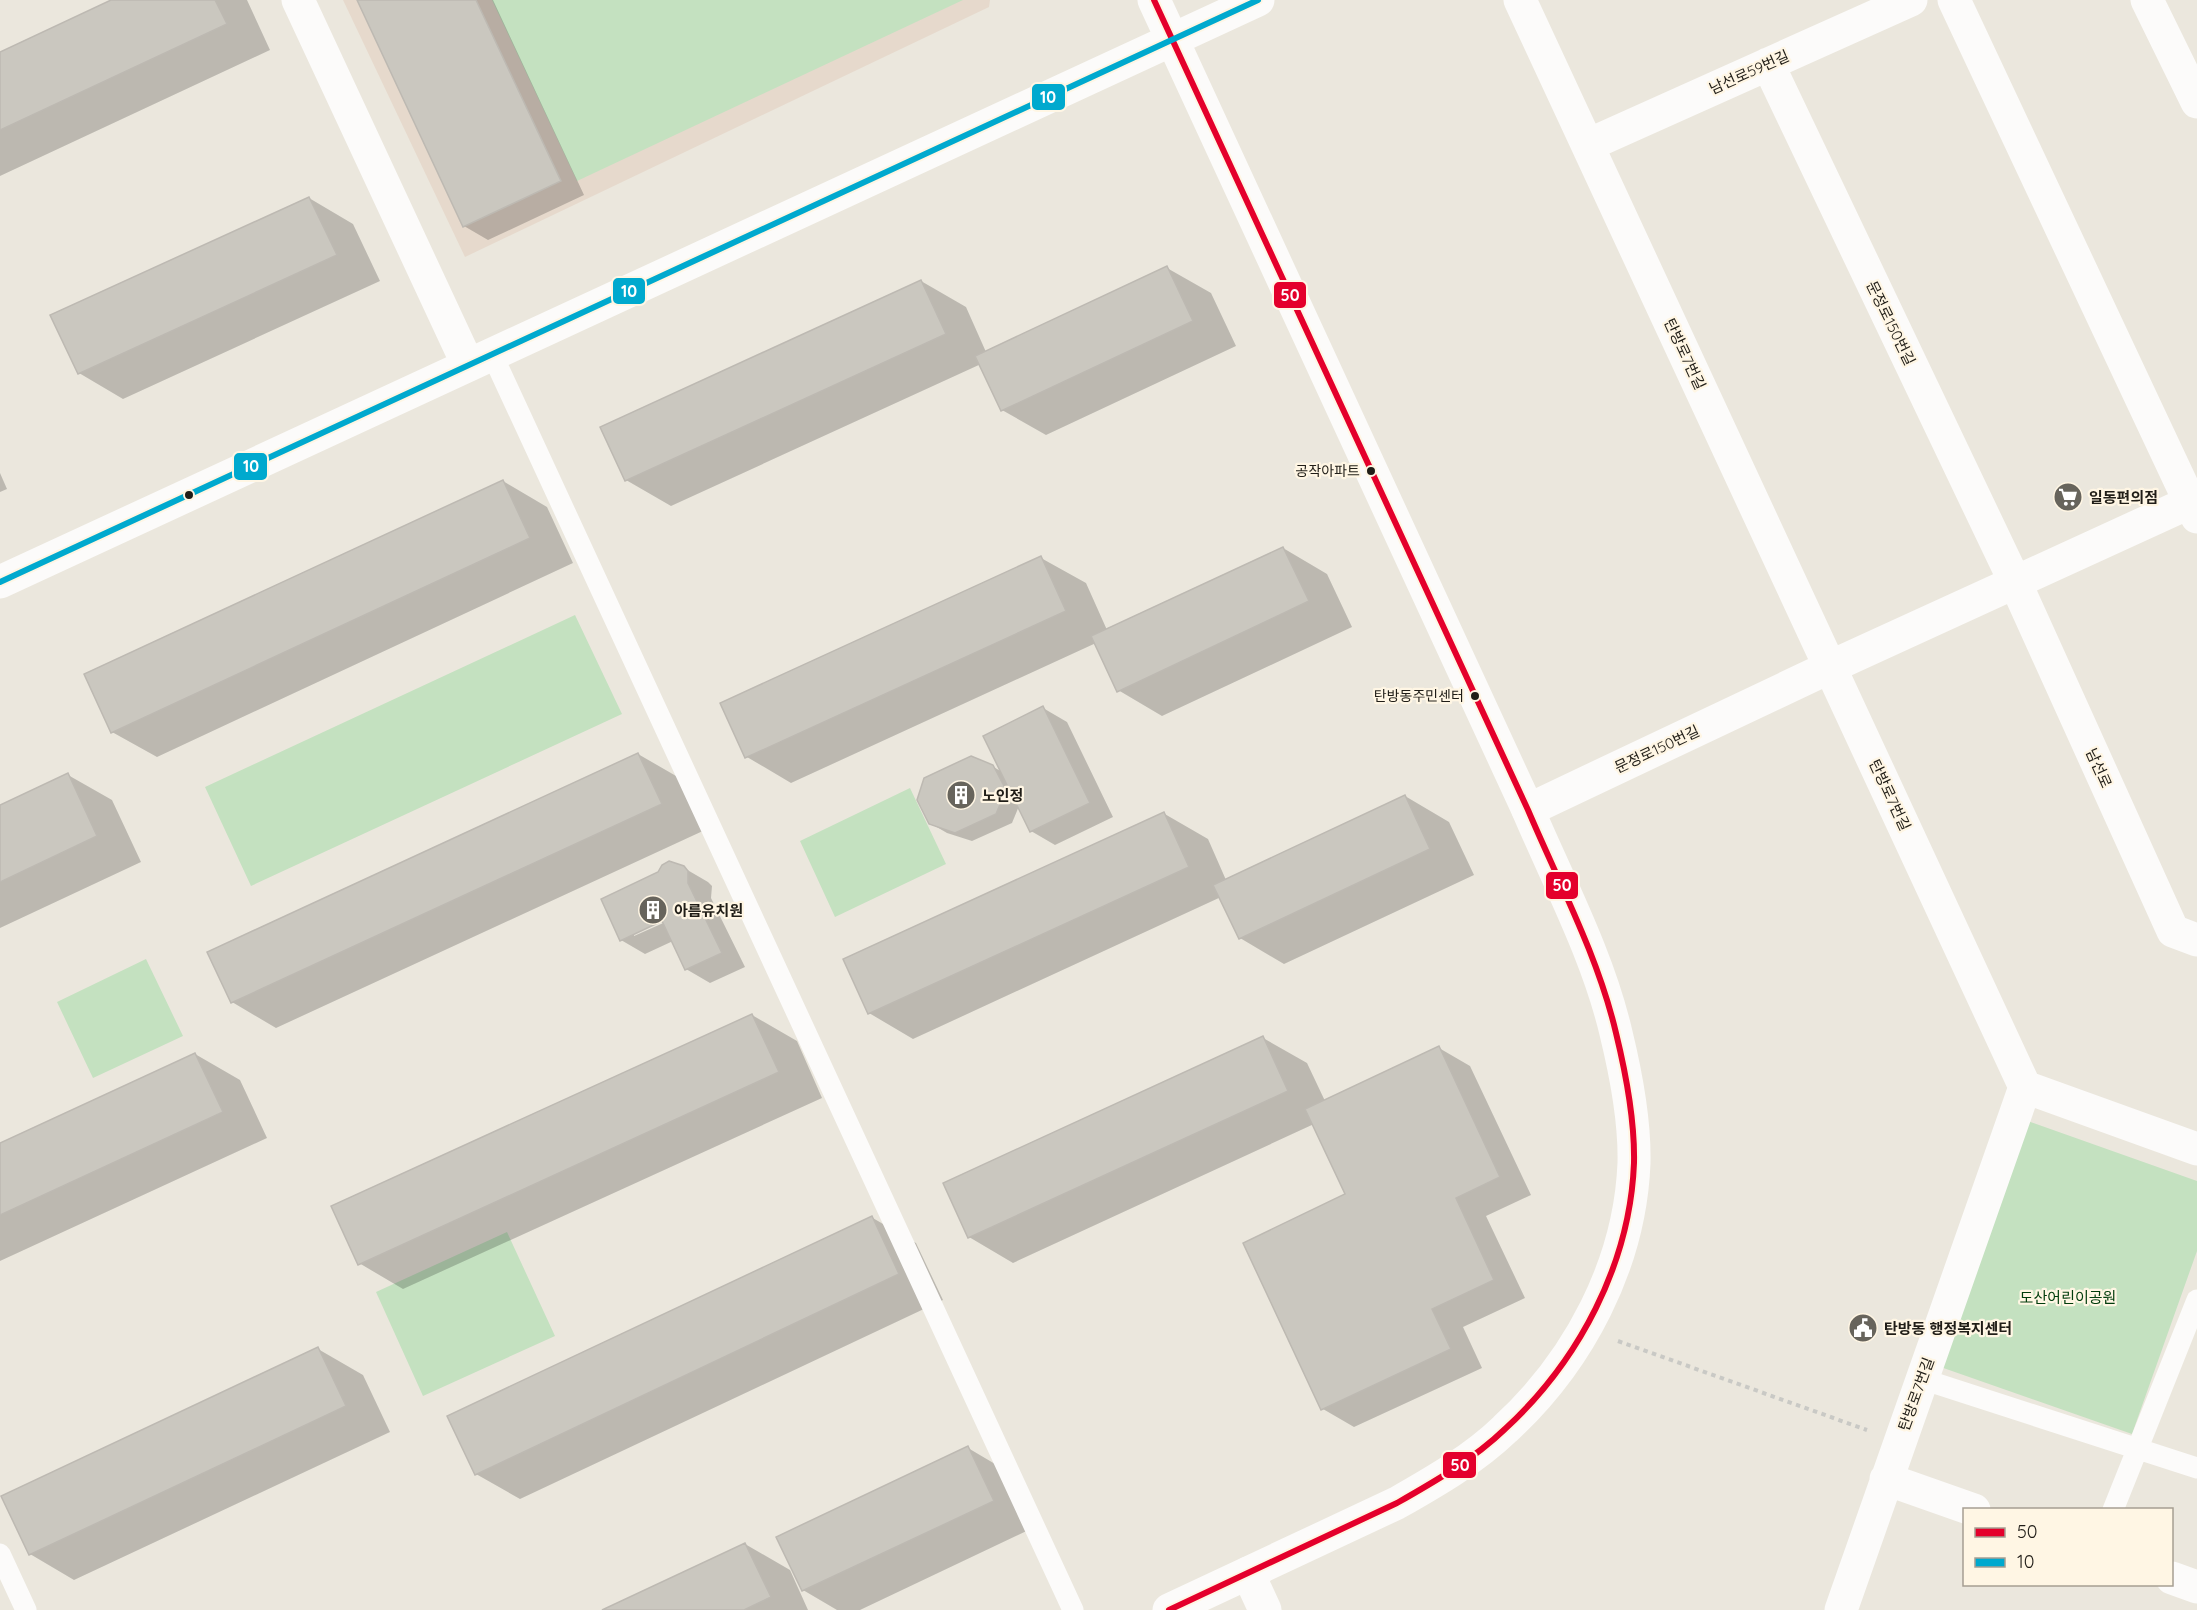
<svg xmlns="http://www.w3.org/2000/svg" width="2197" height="1610" viewBox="0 0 2197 1610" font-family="Quicksand,'Noto Sans KR',sans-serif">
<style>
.education{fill:#e6d9cc}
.green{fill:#c4e1c0}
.shadow{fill:#0003;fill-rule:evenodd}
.building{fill:#cac7bf;stroke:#bdb9b2;stroke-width:1.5}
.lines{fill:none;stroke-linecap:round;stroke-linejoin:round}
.path{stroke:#c9c9c5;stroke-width:4;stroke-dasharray:4.5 4.5;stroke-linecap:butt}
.service{stroke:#fcfbfa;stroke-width:21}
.minor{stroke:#fcfbfa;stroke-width:33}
.secondary{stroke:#fcfbfa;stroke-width:33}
.bus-1-casing{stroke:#fff6e4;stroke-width:10}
.bus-2-casing{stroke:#fff6e4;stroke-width:10}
.bus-1{stroke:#e4002b;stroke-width:6}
.bus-2{stroke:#00a9ce;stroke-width:6}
.bus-dot{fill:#201d17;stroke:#fff6e4;stroke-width:2}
.labels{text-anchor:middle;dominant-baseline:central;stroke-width:4.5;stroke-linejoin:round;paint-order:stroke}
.bus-label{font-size:14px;fill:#201d17;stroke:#fff6e4;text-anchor:end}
.street-label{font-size:15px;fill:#201d17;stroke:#fff6e4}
.poi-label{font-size:15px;font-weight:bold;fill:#201d17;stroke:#fff6e4;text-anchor:start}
.park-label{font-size:15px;fill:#003c0c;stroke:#fff6e4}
.line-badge{stroke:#fff6e4;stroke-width:2}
.badge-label{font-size:16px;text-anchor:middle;font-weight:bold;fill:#fff}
</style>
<rect width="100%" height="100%" fill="#ebe7dd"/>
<path class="education" d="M343,0H990L989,7L465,257Z"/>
<path class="green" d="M492,0H963L577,181Z
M575,615L622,714L251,886L205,787Z
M910,788L946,864L835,917L800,841Z
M146,959L183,1036L93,1078L57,1002Z
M2019,1118L2197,1181V1251L2132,1434L1932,1364Z
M507,1232L555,1336L423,1396L376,1292Z"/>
<path class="shadow" d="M115,0H247L270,50L0,176V53Z
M359,0H493L584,195L488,240L464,226Z
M309,198L353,224L380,281L123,399L79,373Z
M1167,268L1211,293L1236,346L1046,435L1002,410L981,364L671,506L626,480L602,427L921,281L966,307L986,352Z
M0,473L7,489L0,492Z
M503,481L547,507L573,563L157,757L112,732Z
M1283,548L1327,574L1352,627L1162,716L1118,690L1096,643L791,783L747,757L722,704L1041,558L1086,583L1107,630Z
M1043,708L1067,722L1113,817L1055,845L1031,831L1019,806L1012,823L972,841L947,833L930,823L992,766L1002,772Z
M638,754L683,780L705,830L276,1028L232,1002Z
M68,775L112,800L141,862L0,928V806Z
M1405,796L1449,822L1474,875L1284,964L1240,938L1221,897L913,1039L869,1013L1163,813L1208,839L1226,880Z
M684,868L708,882L712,886L711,898L745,967L710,983L686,969L673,941L645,954L621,940ZM668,917L670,920L634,936V933Z
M752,1015L797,1041L822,1098L403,1289L359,1263Z
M1263,1038L1307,1063L1325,1101L1439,1048L1470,1066L1531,1195L1486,1216L1525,1298L1463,1327L1482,1368L1354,1427L1323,1409L1347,1195L1314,1124L1013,1263L969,1237Z
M195,1054L240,1080L267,1138L0,1261V1144Z
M871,1217L916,1243L943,1300L520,1499L476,1474Z
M318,1349L363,1375L390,1432L74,1580L30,1554Z
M968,1448L1012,1474L1037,1526L860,1610H837L803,1590Z
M745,1544L790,1570L808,1610H606Z"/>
<path class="building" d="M111,0H215L227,24L0,130V52Z
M357,0H476L561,181L463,227Z
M309,197L337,255L78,374L50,315Z
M1167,266L1193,321L1001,411L975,356Z
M921,280L946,334L625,481L600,427Z
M503,480L530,538L111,733L84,674Z
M1283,547L1309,601L1117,692L1091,636Z
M1041,556L1066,611L745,758L720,703Z
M1043,706L1090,803L1030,832L983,736Z
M638,753L662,804L231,1003L207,952Z
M971,756L993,765L1006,790L996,814L955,833L929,824L917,800L924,778Z
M68,773L97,836L0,882V805Z
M1405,795L1430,849L1239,939L1213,885Z
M1164,812L1189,867L868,1014L843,959Z
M669,861L684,866L688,871V883L722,953L685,970L662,921L620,941L601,899L658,872L662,865Z
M752,1014L779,1072L358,1265L331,1206Z
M1263,1036L1288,1091L968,1238L943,1183Z
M1439,1046L1500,1177L1456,1198L1494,1280L1432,1309L1451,1349L1321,1410L1243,1243L1345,1194L1305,1109Z
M195,1053L223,1112L0,1215V1143Z
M872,1216L899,1274L475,1475L447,1416Z
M318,1347L346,1406L29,1555L1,1496Z
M968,1446L994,1501L802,1591L776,1537Z
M745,1543L771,1597L744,1610H602Z"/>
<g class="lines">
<path class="path" d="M1618,1341L1867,1430"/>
<path class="service" d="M492,354L1073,1610
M1922,1379L2197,1468
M2113,1510L2197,1300
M0,1554L26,1610"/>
<path class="minor" d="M298,0L468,365
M1520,0L2025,1087L1841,1610
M1954,0L2197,517
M2147,0L2197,102
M1768,64L2015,582L2173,931L2197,940
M1588,145L1911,0
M1528,810L1830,667L2197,499
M2025,1087L2197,1149
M1886,1479L1974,1510
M1248,1573L1265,1610
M2172,1578L2197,1587"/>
<path class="secondary" d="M1154,0L1528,810C1559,883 1598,956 1616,1033C1626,1074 1635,1120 1634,1163C1630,1264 1579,1361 1505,1429C1474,1459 1434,1482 1397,1503L1169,1610
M0,582L1258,0"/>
<g class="bus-1-casing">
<path id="bus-1" d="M1154,0L1528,810C1559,883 1598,956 1616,1033C1626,1074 1635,1120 1634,1163C1630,1264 1579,1361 1505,1429C1474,1459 1434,1482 1397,1503L1169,1610"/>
</g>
<g class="bus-2-casing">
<path id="bus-2" d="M0,582L1258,0"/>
</g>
<use href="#bus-1" class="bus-1"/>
<use href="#bus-2" class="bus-2"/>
</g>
<defs>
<g id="supermarket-disc" transform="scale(1.5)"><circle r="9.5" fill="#67645c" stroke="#fff6e4"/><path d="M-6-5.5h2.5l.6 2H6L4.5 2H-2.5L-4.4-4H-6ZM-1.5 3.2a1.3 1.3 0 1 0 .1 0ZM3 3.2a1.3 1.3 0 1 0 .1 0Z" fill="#fff"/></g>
<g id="building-disc" transform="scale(1.5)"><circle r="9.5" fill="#67645c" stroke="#fff6e4"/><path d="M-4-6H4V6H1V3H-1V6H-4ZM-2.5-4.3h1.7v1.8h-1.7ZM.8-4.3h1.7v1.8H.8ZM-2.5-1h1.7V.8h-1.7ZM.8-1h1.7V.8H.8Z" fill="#fff"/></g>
<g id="civic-disc" transform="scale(1.5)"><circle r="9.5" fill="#67645c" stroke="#fff6e4"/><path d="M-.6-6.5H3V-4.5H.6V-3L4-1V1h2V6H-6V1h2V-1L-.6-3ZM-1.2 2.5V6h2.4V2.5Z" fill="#fff"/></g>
</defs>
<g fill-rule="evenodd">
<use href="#supermarket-disc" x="2068" y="497"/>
<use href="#building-disc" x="961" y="795"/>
<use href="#building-disc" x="653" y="910"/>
<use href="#civic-disc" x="1863" y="1328"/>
</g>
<g class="bus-dot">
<circle cx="1371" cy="471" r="5"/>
<circle cx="189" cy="495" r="5"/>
<circle cx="1475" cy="696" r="5"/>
</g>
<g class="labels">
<g class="bus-label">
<text x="1360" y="471">공작아파트</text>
<text x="1464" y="696">탄방동주민센터</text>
</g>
<g class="street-label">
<text transform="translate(1749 72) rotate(-24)">남선로59번길</text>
<text transform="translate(1891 323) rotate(64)">문정로150번길</text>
<text transform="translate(1685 354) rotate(65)">탄방로7번길</text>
<text transform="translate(1657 749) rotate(-25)">문정로150번길</text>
<text transform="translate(2099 768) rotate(66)">남선로</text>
<text transform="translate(1890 795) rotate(65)">탄방로7번길</text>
<text transform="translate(1916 1394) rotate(-70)">탄방로7번길</text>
</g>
<g class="poi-label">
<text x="2089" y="497">일동편의점</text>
<text x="982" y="795">노인정</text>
<text x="674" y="910">아름유치원</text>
<text x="1884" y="1328">탄방동 행정복지센터</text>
</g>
<g class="park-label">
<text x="2068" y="1297">도산어린이공원</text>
</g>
</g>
<g class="line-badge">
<rect x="1031" y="83" width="35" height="28" rx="6" fill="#00a9ce"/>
<rect x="612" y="277" width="34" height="28" rx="6" fill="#00a9ce"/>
<rect x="1273" y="281" width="34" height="28" rx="6" fill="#e4002b"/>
<rect x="233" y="452" width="35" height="29" rx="6" fill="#00a9ce"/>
<rect x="1545" y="871" width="34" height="29" rx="6" fill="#e4002b"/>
<rect x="1442" y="1451" width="35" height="28" rx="6" fill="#e4002b"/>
</g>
<g class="badge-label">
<text x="1048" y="103">10</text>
<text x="629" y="297">10</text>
<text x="1290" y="301">50</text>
<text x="251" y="472">10</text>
<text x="1562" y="891">50</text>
<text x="1460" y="1471">50</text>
</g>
<rect x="1963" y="1508" width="210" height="78" fill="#fff6e4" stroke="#a69f92" stroke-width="1.5"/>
<rect x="1975" y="1528" width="30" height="9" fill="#e4002b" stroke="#a69f92" stroke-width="1.5"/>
<text x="2017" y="1538" font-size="18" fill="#201d17">50</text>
<rect x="1975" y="1558" width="30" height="9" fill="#00a9ce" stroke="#a69f92" stroke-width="1.5"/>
<text x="2017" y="1568" font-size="18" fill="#201d17">10</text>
</svg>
